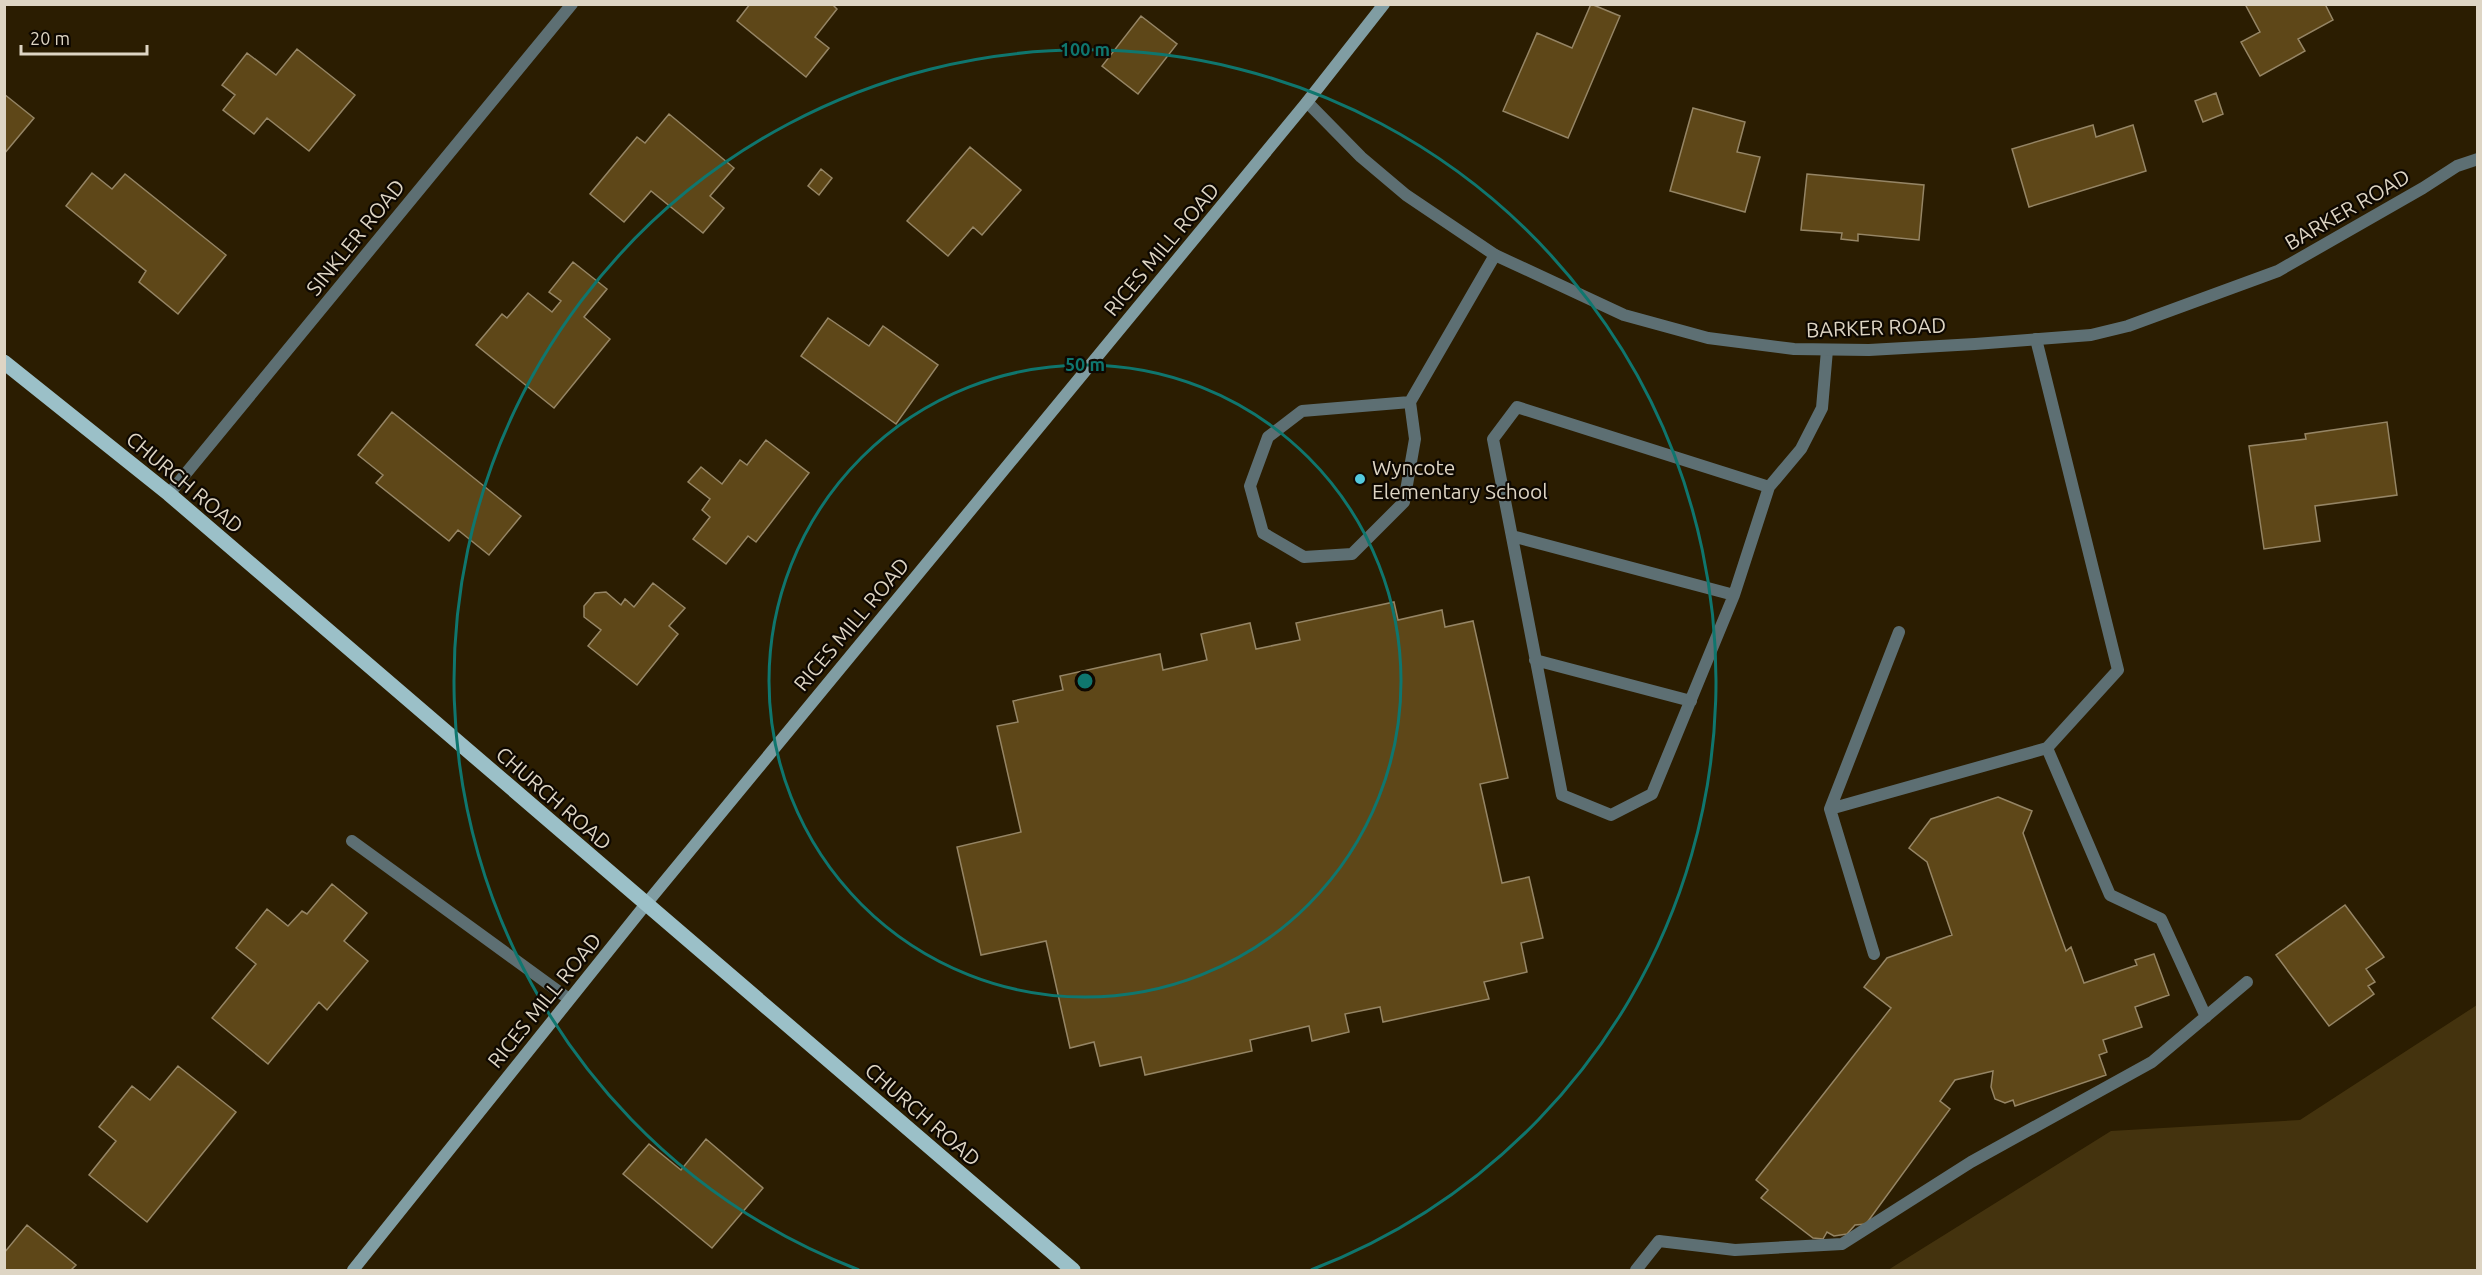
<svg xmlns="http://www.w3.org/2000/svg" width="2482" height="1275" viewBox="0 0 2482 1275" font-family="Ubuntu,sans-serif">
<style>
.green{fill:#44330e}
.building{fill:#5e4718;stroke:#958565;stroke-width:1.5}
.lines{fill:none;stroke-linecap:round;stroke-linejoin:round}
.lane{stroke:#5d6f73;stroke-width:12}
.street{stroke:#5d6f73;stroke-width:12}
.secondary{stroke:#809da3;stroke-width:12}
.primary{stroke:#9bc0c8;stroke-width:15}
.ring{fill:none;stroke:#0f766e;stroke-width:3}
.poi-dot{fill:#54cade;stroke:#0e0801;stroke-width:2}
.labels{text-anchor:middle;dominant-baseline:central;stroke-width:4.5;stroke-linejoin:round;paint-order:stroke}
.street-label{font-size:21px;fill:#ded5c4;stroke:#0e0801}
.poi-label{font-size:21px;fill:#ded5c4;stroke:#0e0801;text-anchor:start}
.centre{fill:#0f766e;stroke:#0e0801;stroke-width:3}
.ring-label{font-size:18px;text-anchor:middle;font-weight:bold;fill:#0f766e;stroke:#0e0801;stroke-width:4.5;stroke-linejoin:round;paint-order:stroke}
</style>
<rect width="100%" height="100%" fill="#2b1d01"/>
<path class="green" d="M2477,1005V1270H1888L2111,1131L2300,1120Z"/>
<path class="building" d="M750,4H832L837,9L815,37L829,48L806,77L737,21Z
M1591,4L1620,16L1568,138L1503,111L1537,33L1572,48Z
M2245,4H2325L2333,20L2298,39L2305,51L2260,76L2241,42L2260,32Z
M1141,16L1177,44L1138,94L1102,66Z
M297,49L355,95L309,151L267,118L254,134L223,110L235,95L222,85L247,53L276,75Z
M2216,93L2223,114L2203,122L2195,101Z
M4,94L34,118L4,154Z
M1693,108L1745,122L1737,152L1760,157L1745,212L1670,191Z
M669,114L734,168L710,196L724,208L703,233L651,191L624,222L590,194L637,137L645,143Z
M2093,125L2096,137L2133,125L2146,171L2029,207L2012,149Z
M970,147L1021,190L982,235L973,227L948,256L907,221Z
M821,169L832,178L819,195L808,186Z
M92,173L112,189L125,174L226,255L178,314L139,282L146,271L66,206Z
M1807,174L1924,185L1919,240L1858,234V241L1841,239L1842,233L1801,230Z
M573,262L607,289L584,317L610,339L554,408L476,345L502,314L507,318L528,293L552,312L561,301L549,292Z
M828,318L869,346L883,326L938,365L896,424L801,356Z
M392,412L521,516L489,555L458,530L449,541L376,483L383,475L358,455Z
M2387,422L2397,495L2315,506L2320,541L2264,549L2249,446L2306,439L2305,434Z
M766,440L809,473L756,542L748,536L726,564L693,539L710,517L702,510L710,499L688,482L701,467L722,484L740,460L747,465Z
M653,583L685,608L669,626L678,634L637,685L588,646L601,630L584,617V606L595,593L606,592L621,605L625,599L634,607Z
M1394,602L1398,620L1442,610L1445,627L1473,621L1508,778L1480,784L1502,883L1529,877L1543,938L1521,943L1527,972L1484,982L1489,999L1383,1022L1380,1007L1345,1014L1349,1032L1312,1041L1309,1026L1250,1040L1252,1051L1145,1075L1141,1057L1100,1066L1094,1042L1070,1048L1046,941L981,955L957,847L1021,832L997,726L1018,722L1013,701L1063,690L1060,676L1160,654L1163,670L1207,660L1201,634L1250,623L1256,649L1300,640L1296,623Z
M1998,797L2032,811L2023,833L2066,951L2071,947L2084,983L2137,965L2135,960L2154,954L2169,995L2135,1007L2142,1027L2103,1040L2107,1052L2099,1055L2106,1075L2015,1106L2013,1100L2005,1103L1995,1099L1991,1087L1993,1071L1955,1080L1940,1101L1950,1109L1866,1224L1855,1225L1847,1234L1834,1236L1827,1232L1823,1239L1813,1238L1761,1198L1768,1190L1756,1180L1891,1008L1864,987L1887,958L1952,935L1927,862L1909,848L1931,819Z
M332,884L367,913L344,941L368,961L327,1010L319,1002L268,1064L212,1018L256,964L236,948L267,909L288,926L302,911L307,914Z
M2345,905L2384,957L2366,969L2375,982L2368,986L2374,994L2329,1026L2276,955Z
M178,1066L236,1112L147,1222L89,1175L116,1141L99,1127L132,1086L150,1100Z
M706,1139L763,1188L712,1248L623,1174L649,1144L681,1170Z
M27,1225L76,1265L71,1270H4V1253Z"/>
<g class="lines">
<path class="lane" d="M2036,339L2118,670L2047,748
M1410,402L1302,411L1268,437L1250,486L1263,533L1304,557L1352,554L1404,502L1415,439L1410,402L1495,255
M1769,487L1734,595L1652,794L1611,815L1562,795L1493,439L1517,407L1769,487L1801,449L1822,408L1827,350
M1512,536L1734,595
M1535,660L1691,701
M1830,809L1899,632
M352,841L569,999
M1874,954L1830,809L2047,748L2110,895L2161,919L2206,1017
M1636,1270L1659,1241L1735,1250L1842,1244L1971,1162L2152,1062L2247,982"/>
<path class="street" d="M1307,102L1361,157L1406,195L1495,255L1624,315L1708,338L1794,349L1869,350L1975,344L2091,335L2128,326L2278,271L2423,188L2457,166L2478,159
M169,494L572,4"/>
<path class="secondary" d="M353,1270L646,904L1307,102L1384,4"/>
<path class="primary" d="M4,362L169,494L1073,1270"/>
</g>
<g class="ring">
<circle cx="1085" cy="681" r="316"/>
<path d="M859 1270A631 631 0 1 1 1311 1270"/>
</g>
<circle class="poi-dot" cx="1360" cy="479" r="6"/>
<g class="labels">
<g class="street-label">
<text transform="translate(2347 209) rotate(-30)">BARKER ROAD</text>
<text transform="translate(355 237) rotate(-51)">SINKLER ROAD</text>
<text transform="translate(1161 249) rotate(-50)">RICES MILL ROAD</text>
<text transform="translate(1876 327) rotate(-2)">BARKER ROAD</text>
<text transform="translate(185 482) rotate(40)">CHURCH ROAD</text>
<text transform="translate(851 624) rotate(-50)">RICES MILL ROAD</text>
<text transform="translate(554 798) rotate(41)">CHURCH ROAD</text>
<text transform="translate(544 1000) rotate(-51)">RICES MILL ROAD</text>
<text transform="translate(923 1114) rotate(41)">CHURCH ROAD</text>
</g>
<g class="poi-label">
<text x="1372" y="467">Wyncote<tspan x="1372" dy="24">Elementary School</tspan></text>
</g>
</g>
<circle cx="1085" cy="681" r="9" class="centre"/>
<g class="ring-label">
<text x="1085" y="56">100 m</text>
<text x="1085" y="371">50 m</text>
</g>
<rect width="2482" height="1275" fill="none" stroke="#ded5c4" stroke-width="12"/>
<path d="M21 45v9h126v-9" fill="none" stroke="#ded5c4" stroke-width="3"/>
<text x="30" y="45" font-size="18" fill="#ded5c4" stroke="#0e0801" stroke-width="4.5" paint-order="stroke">20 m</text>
</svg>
